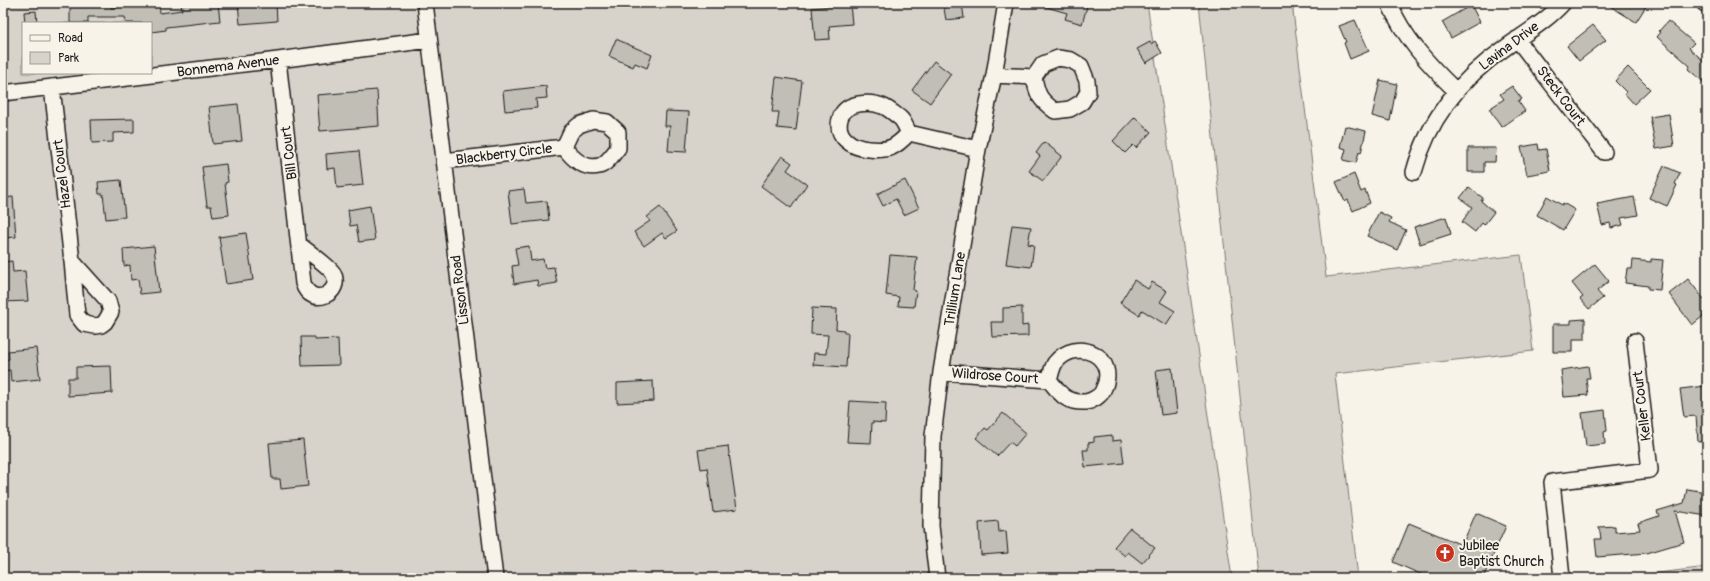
<svg xmlns="http://www.w3.org/2000/svg" width="1710" height="581" viewBox="0 0 1710 581" font-family="Pangolin,sans-serif">
<style>
.green{fill:#d7d3cb;stroke:#7a7874;fill-rule:evenodd}
.building{fill:#c0beb5;stroke:#1c1c1c}
.lines{fill:none;stroke-linecap:round;stroke-linejoin:round}
.minor-casing{stroke:#1c1c1c;stroke-width:18}
.minor{stroke:#f7f3e8;stroke-width:15}
.labels{text-anchor:middle;dominant-baseline:central;stroke-width:4;stroke-linejoin:round;paint-order:stroke}
.street-label{font-size:14px;fill:#1c1c1c;stroke:#f7f3e8}
.poi-label{font-size:14px;fill:#1c1c1c;stroke:#f7f3e8;text-anchor:start}
</style>
<rect width="100%" height="100%" fill="#f7f3e8"/>
<filter id="ink" filterUnits="userSpaceOnUse"><feTurbulence type="fractalNoise" baseFrequency=".025" numOctaves="2"/><feDisplacementMap in="SourceGraphic" scale="8" xChannelSelector="R" yChannelSelector="G"/><feConvolveMatrix kernelMatrix="1 2 1 2 8 2 1 2 1" color-interpolation-filters="sRGB"/></filter>
<g filter="url(#ink)">
<path class="green" d="M3,3H1147L1232,578H3ZM23,23H151V73H23Z
M1199,3H1292L1326,277L1521,255L1533,351L1335,374L1358,578H1259Z
M1707,567V578H1617Z"/>
<path class="building" d="M70,3H111V8L142,4V3H159L160,13L182,10L181,3H218L220,21L166,27V30L151,32V23H126L125,17H88V23H70Z
M238,3H276L277,21L240,24Z
M943,3H962L964,18L946,20Z
M1043,3H1088L1082,24L1065,19L1067,13L1043,6Z
M1605,3H1648L1636,22Z
M850,4L852,24L829,26L830,39L815,40L812,8Z
M1471,5L1480,22L1451,38L1442,22Z
M36,11L37,23H25L24,12Z
M1355,20L1369,51L1350,59L1344,43L1346,42L1339,26Z
M1668,21L1694,43L1689,48L1707,64V85L1688,69L1690,66L1657,37L1661,32L1659,31Z
M1593,25L1606,40L1579,61L1567,46Z
M616,39L652,55L647,68L635,63L633,67L609,56Z
M1155,41L1162,53L1146,63L1137,49L1150,42L1151,44Z
M934,61L951,74L930,103L912,90Z
M1628,67L1650,89L1634,104L1625,94L1626,92L1615,81Z
M776,77L802,81L796,130L777,128L779,112H772Z
M1380,80L1397,84L1390,121L1372,116Z
M546,86L547,98L536,99L537,108L505,111L503,91Z
M1512,86L1522,99L1518,101L1525,111L1502,127L1489,109L1504,99L1500,94Z
M377,90L379,126L320,131L317,95Z
M238,104L242,141L213,144L209,107Z
M666,111L689,112L686,152L668,151L670,126H665Z
M1669,114L1674,146L1656,149L1650,117Z
M1135,117L1151,132L1136,148L1133,145L1125,153L1113,141Z
M134,119V132L113,133V142L92,143L91,120Z
M1345,126L1366,131L1361,153L1359,152L1356,163L1343,160L1346,149L1340,147Z
M1044,142L1062,156L1043,181L1029,171L1040,156L1036,153Z
M1538,144L1539,150L1546,149L1550,171L1527,175L1521,147Z
M1468,148H1496L1495,162H1484V172H1468Z
M359,151L363,185L337,188L335,168L327,169L326,154Z
M782,156L792,163L787,170L807,184L791,208L761,186Z
M226,164L228,182L225,183L229,215L213,217L211,206H207L202,167Z
M1664,166L1680,173L1675,184L1677,185L1667,206L1649,198Z
M1354,174L1361,192L1365,190L1370,203L1353,211L1348,200L1345,202L1336,182Z
M121,180L125,217L106,219L103,194H99L98,182Z
M905,180L919,208L904,215L896,199L883,206L877,194Z
M1469,187L1483,198L1481,201L1494,212L1484,225L1482,223L1475,232L1462,222L1472,207L1460,198Z
M524,189L526,203L547,201L549,220L512,224L508,191Z
M1547,196L1562,205L1563,203L1575,210L1563,230L1537,215Z
M13,197L16,237L3,238V198Z
M1634,197L1638,215L1621,218L1623,225L1611,228L1610,223L1602,225L1597,204Z
M370,206L375,240L359,242L356,225L350,226L348,210Z
M660,207L677,231L666,238L662,233L644,246L634,232L650,221L647,217Z
M1379,212L1391,218L1389,222L1406,230L1397,250L1367,236Z
M1446,217L1451,234L1420,244L1414,227Z
M1012,225L1031,227L1028,244L1034,245L1031,267L1006,264Z
M246,233L253,280L226,284L219,237Z
M154,246L159,292L140,294L138,279L131,280L130,265L124,266L123,249Z
M529,246L531,261L543,259L545,268L554,267L557,283L538,286L537,280L514,284L512,266L518,265L515,248Z
M890,255L917,257L913,290L916,291L914,307L898,306L899,297L886,295Z
M1651,259L1663,260L1660,290L1648,289V286L1625,283L1627,269H1632L1633,260L1651,262Z
M12,261L13,272L25,271L28,301L3,302V262Z
M1595,264L1609,281L1597,291L1603,298L1589,309L1580,299L1583,297L1572,283Z
M1688,279L1707,303V313L1692,325L1669,294Z
M1134,280L1148,289L1152,282L1167,291L1160,302L1175,311L1166,325L1142,310L1139,315L1120,303Z
M1022,307V326L1028,325V336L992,337L991,322H1003V308Z
M812,308L837,309L836,329L844,330V333H848L846,367L813,365L814,353L826,354L828,335L811,334Z
M1585,319V339H1573V352H1553V324H1571V320Z
M301,337H315V340L338,339L339,365L302,366Z
M36,348L40,379L11,382L10,370L3,371V360L9,359L8,351Z
M111,366L112,393L68,396V378H76V367Z
M1588,366L1590,378H1586L1588,395L1564,397L1561,370Z
M1172,368L1177,413L1161,415L1156,370Z
M653,381L654,401L617,403V383Z
M1706,386L1707,441L1698,442L1696,416L1684,417L1680,389Z
M850,401L886,403L885,423L872,422L871,443L847,442Z
M1605,410L1607,431L1604,432L1605,444L1586,446L1582,413Z
M1003,413L1026,433L1015,446L1010,442L997,456L976,438L985,428L988,430Z
M1112,435V441L1121,440L1124,463L1085,467L1083,450H1088V443L1094,442V437Z
M303,440L308,486L281,489L280,479H272L269,443Z
M728,446L737,509L713,512L707,468L701,469L698,450Z
M1687,489L1707,492V516L1675,511L1684,542L1647,553L1597,557L1595,539H1601L1599,527L1615,526V532L1640,530L1638,523L1659,516L1657,511L1684,503Z
M1476,513L1506,526L1483,578H1429L1393,562L1409,523L1462,545Z
M998,521L999,532L1006,531L1008,553L981,555L979,523Z
M1130,528L1155,548L1142,563L1128,552L1125,556L1114,547Z"/>
<g class="lines">
<g class="minor-casing">
<path id="minor" d="M425,3L495,578
M1389,3C1404,38 1428,64 1456,91
M1704,3L1707,5
M1517,39L1604,152
M278,60L303,283C311,309 344,293 333,273C327,264 309,253 300,245
M994,75L1034,77L1043,64L1058,58L1071,60L1081,66L1087,81L1088,92L1082,102L1070,109L1055,111C1040,100 1037,95 1034,77
M52,87L72,261L77,315L84,324L95,326L101,325L105,322L111,312L108,301L72,261
M3,93L278,60L429,40
M909,133C895,148 889,151 869,149C852,148 833,136 841,116C847,102 870,101 882,106C888,108 895,114 900,118C904,121 906,128 909,133L978,149
M444,161L564,147L571,132L579,125L593,120L607,122L618,132V148C613,154 607,164 599,166C584,170 572,158 564,147
M1414,172C1428,120 1461,78 1505,48C1524,34 1547,21 1563,3
M941,372L1049,380C1051,375 1052,367 1055,363C1077,335 1120,357 1103,390C1101,396 1092,401 1086,402C1066,403 1060,394 1049,380
M937,578L931,526L933,436L941,372L978,149L994,75L1006,3
M1562,578L1552,482L1650,470L1635,341"/>
</g>
<use href="#minor" class="minor"/>
</g>
</g>
<defs>
<g id="church-disc" transform="scale(1)"><circle r="9.5" fill="#c8321e" stroke="#f7f3e8"/><path d="M-1.2-6h2.4v3.5h3.3v2.4h-3.3V6h-2.4V-.1h-3.3v-2.4h3.3Z" fill="#fff"/></g>
</defs>
<g fill-rule="evenodd">
<use href="#church-disc" x="1445" y="553"/>
</g>
<g class="labels">
<g class="street-label">
<text transform="translate(1509 46) rotate(-37)">Lavina Drive</text>
<text transform="translate(228 66) rotate(-7)">Bonnema Avenue</text>
<text transform="translate(1561 96) rotate(53)">Steck Court</text>
<text transform="translate(289 153) rotate(-97)">Bill Court</text>
<text transform="translate(504 154) rotate(-7)">Blackberry Circle</text>
<text transform="translate(62 174) rotate(-97)">Hazel Court</text>
<text transform="translate(955 289) rotate(-81)">Trillium Lane</text>
<text transform="translate(460 290) rotate(-97)">Lisson Road</text>
<text transform="translate(995 376) rotate(4)">Wildrose Court</text>
<text transform="translate(1642 406) rotate(-97)">Keller Court</text>
</g>
<g class="poi-label">
<text x="1459" y="545">Jubilee<tspan x="1459" dy="16">Baptist Church</tspan></text>
</g>
</g>
<rect width="1710" height="581" fill="none" stroke="#f7f3e8" stroke-width="16"/>
<rect x="8" y="8" width="1694" height="565" fill="none" stroke="#1c1c1c" stroke-width="1.5" filter="url(#ink)"/>
<rect x="22" y="22" width="130" height="52" fill="#f7f3e8" stroke="#9f9d96"/>
<rect x="30" y="35" width="20" height="6" fill="#f7f3e8" stroke="#9f9d96"/>
<text x="58" y="42" font-size="12" fill="#1c1c1c">Road</text>
<rect x="30" y="52" width="20" height="12" fill="#d7d3cb" stroke="#9f9d96"/>
<text x="58" y="62" font-size="12" fill="#1c1c1c">Park</text>
</svg>
